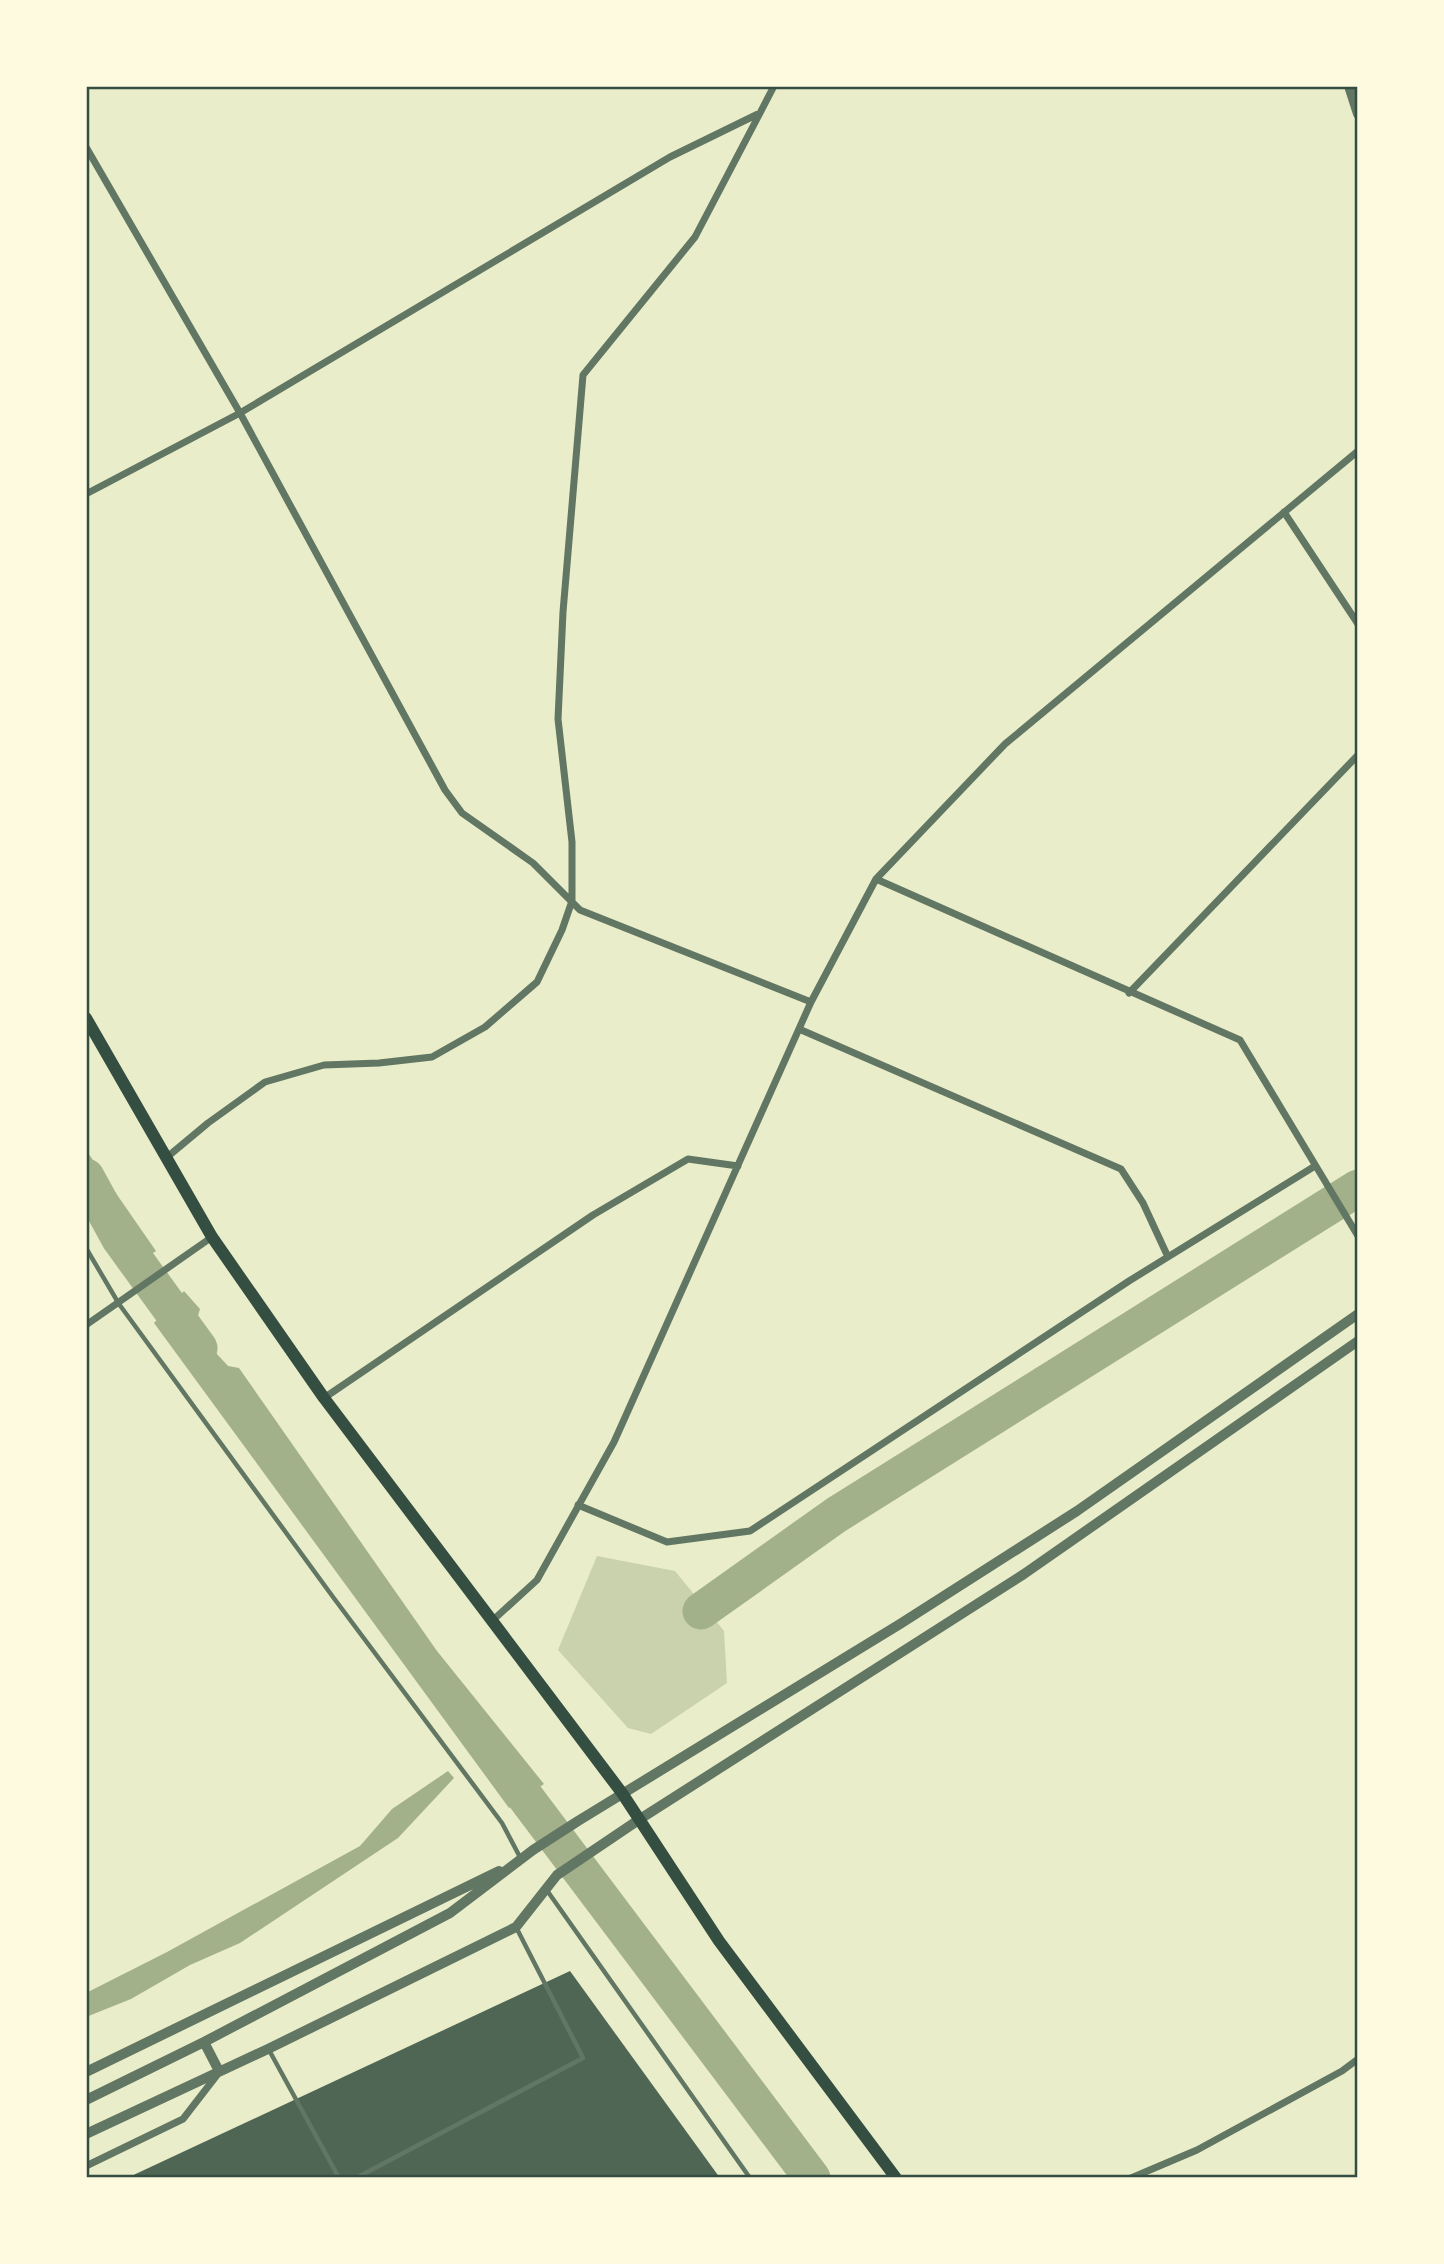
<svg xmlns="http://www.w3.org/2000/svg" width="1444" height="2264" viewBox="0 0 1444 2264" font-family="Commissioner,sans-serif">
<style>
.green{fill:#cad2ad}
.water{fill:#a3b18a}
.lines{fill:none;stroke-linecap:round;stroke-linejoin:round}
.river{stroke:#a3b18a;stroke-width:37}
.building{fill:#4f6655}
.service{stroke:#617663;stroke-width:4.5}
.minor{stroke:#617663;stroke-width:7}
.tertiary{stroke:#617663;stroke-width:10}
.secondary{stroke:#344e41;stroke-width:12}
.neatline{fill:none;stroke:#344e41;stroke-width:2.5}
</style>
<rect width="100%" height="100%" fill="#e9edc9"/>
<path class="green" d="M597,1556L675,1571L724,1631L727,1683L651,1734L628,1728L558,1650Z"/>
<path class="water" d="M86,1150L156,1251L123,1274L86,1209Z
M184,1291L200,1309L194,1329L228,1366L239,1368L437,1651L544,1784L509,1808L154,1323Z
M448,1771L454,1778L398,1838L240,1943L190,1965L131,1999L86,2017V1993L167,1952L360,1846L392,1809Z"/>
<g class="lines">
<path class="river" d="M86,1177L120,1239L199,1348
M701,1611L836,1515L1358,1188
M496,1758L812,2178"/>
</g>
<path class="building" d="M570,1971L720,2178H127Z"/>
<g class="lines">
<path class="service" d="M86,1248L119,1304L333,1597L502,1823L521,1859
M546,1889L750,2178
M269,2050L339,2178
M356,2178L583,2058L517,1929"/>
<path class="minor" d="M86,147L240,413L445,790L462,813L533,863L580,910L811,1002
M86,494L240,413L670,157L760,113L774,86
M1284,512L1358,624
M876,879L1240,1040L1358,1236
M1129,993L1358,755
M799,1029L1121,1169L1143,1203L1168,1257
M166,1158L208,1123L265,1082L324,1065L379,1063L432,1057L485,1027L537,982L562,930L572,901V842L558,719L563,612L583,375L695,237L760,113
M86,1325L212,1237
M324,1398L593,1215L688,1159L738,1166
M578,1505L667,1542L750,1531L1129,1281L1315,1166
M492,1621L537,1580L614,1442L811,1002L876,879L1005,744L1358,451
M86,2166L183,2119L217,2075
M1131,2178L1197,2150L1342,2071L1358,2059"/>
<path class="tertiary" d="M1349,86L1358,114
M204,2042L219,2071
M86,2072L499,1871
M86,2100L204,2042L450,1913L533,1850L578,1821L900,1624L1077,1511L1358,1314
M86,2134L268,2049L516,1927L557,1875L640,1819L1024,1574L1358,1341"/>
<path class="secondary" d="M86,1018L212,1237L324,1398L622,1793L719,1941L896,2178"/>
</g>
<rect width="1444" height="2264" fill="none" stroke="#fefae0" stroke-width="175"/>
<rect x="88" y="88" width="1268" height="2088" class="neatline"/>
</svg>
